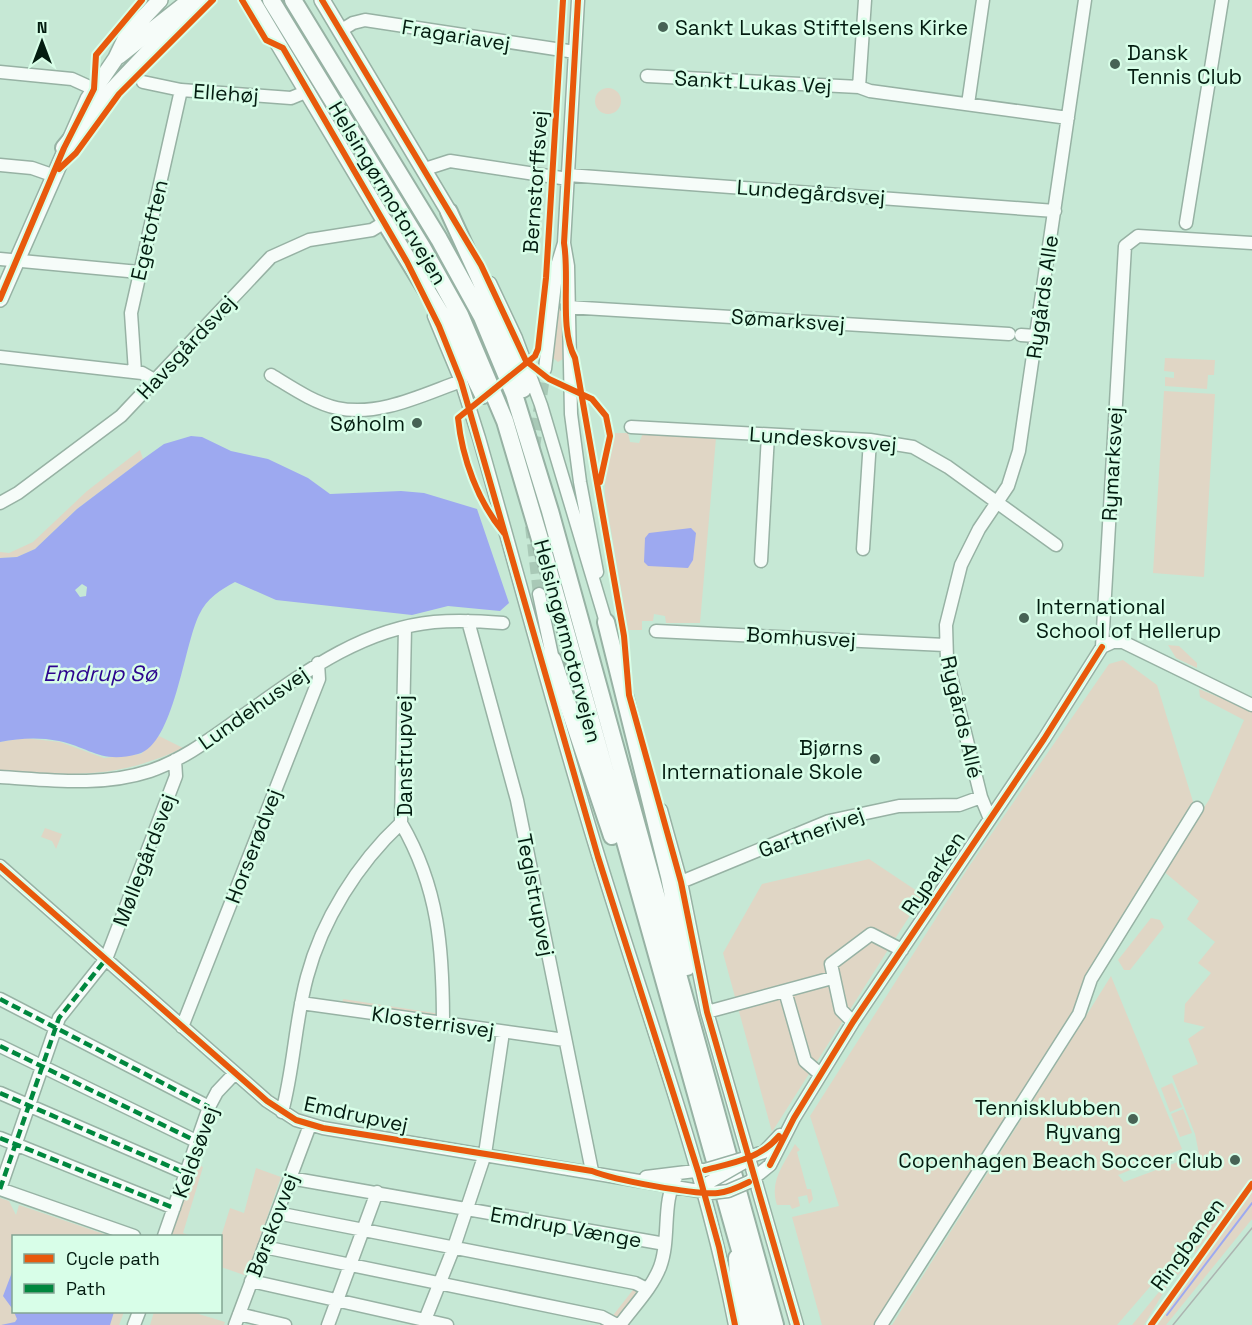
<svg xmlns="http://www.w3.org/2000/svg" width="1252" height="1325" viewBox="0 0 1252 1325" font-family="'Space Grotesk',sans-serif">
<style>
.green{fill:#e0d6c5}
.water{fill:#9da9f0;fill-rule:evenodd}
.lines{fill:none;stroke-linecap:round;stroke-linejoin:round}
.stream{stroke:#9da9f0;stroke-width:2}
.minor-tunnel{stroke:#a9c9b7;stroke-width:12;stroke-dasharray:12 6;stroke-linecap:butt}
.minor-casing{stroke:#97b2a4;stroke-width:15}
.major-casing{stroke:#97b2a4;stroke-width:18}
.highway-casing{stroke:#97b2a4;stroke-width:20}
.minor{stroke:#f6fcf9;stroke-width:12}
.major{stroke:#f6fcf9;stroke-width:15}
.highway{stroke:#f6fcf9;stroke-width:16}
.tram{stroke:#acb4b0;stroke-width:1.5}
.minor-bridge-casing{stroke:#97b2a4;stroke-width:15;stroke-linecap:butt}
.minor-bridge{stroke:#f6fcf9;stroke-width:12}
.quiet{stroke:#00873e;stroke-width:4.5;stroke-dasharray:9 4.5;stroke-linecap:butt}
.cycleway-casing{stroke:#d8fee8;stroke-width:10}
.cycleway{stroke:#e8590c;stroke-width:6}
.poi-dot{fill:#476355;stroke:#d8fee8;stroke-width:2}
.labels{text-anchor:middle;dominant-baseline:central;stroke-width:5;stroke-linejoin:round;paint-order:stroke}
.poi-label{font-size:21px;fill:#031c10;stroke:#d8fee8;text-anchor:end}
.street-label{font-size:21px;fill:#031c10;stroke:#d8fee8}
.water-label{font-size:22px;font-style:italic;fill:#2c048e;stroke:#d8fee8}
</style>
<rect width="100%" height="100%" fill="#c6e8d5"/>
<path class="green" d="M595 101a13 13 0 1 1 26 0a13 13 0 1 1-26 0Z
M563,266V359L558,362L552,357Z
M1165,358L1215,360L1214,375H1208L1207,389L1165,386V377L1174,378V372L1164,371Z
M1164,391L1215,394L1204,577L1153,573Z
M615,433H628L630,442L639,443L643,433L716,438L700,623H666L665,616L654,614L653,621H642V630H628L605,495V478Z
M140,450L143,459L77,509L35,549L17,557L0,558V552L9,553L33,542L87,491Z
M1168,645L1179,646L1197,663V668L1176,658Z
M1123,660L1157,685L1195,808L1076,1013L877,1325H822L792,1217L839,1206L810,1116L968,868L1109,664Z
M1199,689L1248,709L1252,703V1178L1195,1253L1192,1251L1188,1255L1191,1258L1178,1275L1167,1267L1117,1325H892L1111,976L1182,1149L1118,1175L1124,1182L1199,1154L1195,1134L1172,1076L1198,1064L1188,1039L1205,1027L1184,1022L1185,1004L1211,973L1198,963L1215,942L1187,919L1199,901L1162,870L1209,800L1244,720L1200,697Z
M159,736L183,748C114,780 74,775 0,771V742L24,738L60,742L104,758L141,754Z
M45,828L62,834L56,849L52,841L41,837Z
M869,859L923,895L772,1132L723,953L762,884Z
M1151,918L1160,920L1164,927L1130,970H1124L1118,960Z
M343,999L441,1014L438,1017L342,1003Z
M1172,1083L1182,1107L1170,1112L1161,1088Z
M1183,1109L1192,1133L1180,1137L1171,1114Z
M795,1144L800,1150L797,1152L807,1189H811L813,1199L809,1204L807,1195L798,1197L800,1206L792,1209L790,1205H777C769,1181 784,1164 795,1144Z
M195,1163L203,1167L183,1233L191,1236H171Z
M256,1168L281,1177L247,1276L221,1267L220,1240L230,1208L244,1213Z
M1252,1190V1219L1166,1325H1154L1183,1282Z
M0,1198L9,1201L16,1215L19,1205L110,1236H14V1312H124L119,1325H0Z
M1171,1280L1144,1325H1132L1167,1282Z
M636,1286L638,1290L616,1319L611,1318Z
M154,1312H192L225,1322L224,1325H150Z"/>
<path class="water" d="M191,436L202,437L231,451L268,459L308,478L330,494L401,491L424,493L477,509L509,603L500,611L448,606L412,615L276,600L235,582C220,590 207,598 199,615C184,645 174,745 138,754C101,764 91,748 59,741C39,737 20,738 0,742V558L17,557L35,549L77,509L143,459L164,444ZM82,584L87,587L86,596L80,597L75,590Z
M691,528L696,533L693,560L688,568L648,566L644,562L645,538L649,533Z
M14,1267V1311L3,1296Z
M14,1312H114L110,1325H1L15,1322L17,1319Z"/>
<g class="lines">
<path class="stream" d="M1167,1315L1252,1203"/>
<path class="minor-tunnel" d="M534,448L545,369
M531,526L539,594"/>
<g class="minor-casing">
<path id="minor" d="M340,31L353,23L365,20L575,52
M0,72L72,79L94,89
M647,76L859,87L870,91L1068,118
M143,82L181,90L291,98L308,91
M859,87L865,0
M968,104L983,0
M0,165L32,168L52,175
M425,169L450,161L568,179
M568,175L1055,211
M1186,223L1222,0
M564,243L568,266L571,414L580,482L597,572
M0,259L139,272
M490,283L516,338L541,405L608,629
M567,307L1009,334
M434,316L461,381L479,438C519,578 556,719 599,858C646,1013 704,1166 735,1325
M1021,335L1036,336
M0,357L142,373L156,381
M545,369L557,266L564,243L578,0
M135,372L131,313L181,90
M271,375C291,387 314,403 337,408C379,417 422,395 461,381
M631,427L870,440L913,447L948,467L1056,545
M0,503L18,493L121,416L271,257L309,240L372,230L385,222L389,229
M863,549L870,440
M761,561L768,435
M539,594L553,660L552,666
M468,621L517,800L592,1171
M405,627L401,823C439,888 443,950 443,1023
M656,631L945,645
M1102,647L1113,642H1123L1252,705
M0,777C50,780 101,787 150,771C185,759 214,736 244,715C302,674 361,629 434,622C457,620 480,621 503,623
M661,810L681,882L707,1012L797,1325
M990,819L981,797L947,660L946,625L961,565L979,529L1008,486L1019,451L1085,0
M0,866L267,1101L296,1120L323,1128L711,1193
M681,882L829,821L899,806L959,805L981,797
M785,991L805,1061L820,1074
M0,999L209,1107
M301,1003L565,1040
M707,1012L832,978
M853,1022L841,1010L831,964L871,934L902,950
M182,1027L319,679L318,663
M0,1046L198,1142
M0,1093L185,1173
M282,1112C294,1068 295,1021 307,977C322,920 358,863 401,823
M0,1138L174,1208
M742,1159L764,1152L780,1135
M646,1177L703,1170
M290,1178L665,1244
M749,1182L770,1165L794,1118L853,1022L1044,739L1102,647L1125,246L1138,236L1252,243
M0,1189L59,1018L106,959L176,776L175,760
M0,1189L134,1236
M277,1213L635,1283L647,1289
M164,1236L209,1107L217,1092L235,1073
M264,1247L602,1317L617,1325
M251,1281L447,1325
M239,1314L285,1325
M134,1325L139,1312
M235,1325L310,1125
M328,1325L377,1192
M423,1325L454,1247L485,1154L503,1032
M620,1325C633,1307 652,1288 660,1267C671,1238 661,1203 677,1175
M881,1325L1079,1014L1091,979L1197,808"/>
</g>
<g class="major-casing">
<path id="major" d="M252,0L385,222
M322,0L449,212
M119,56L190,0
M0,299L88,99L116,58L127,35L160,0"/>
</g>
<g class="highway-casing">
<path id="highway" d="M271,0L422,247L460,315L505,421L542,546L761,1325
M293,0L439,239L482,317L514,394L550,511L775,1325
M64,148L104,99L198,0
M449,212L488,297L523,389
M385,222L452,332L483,395
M606,622L669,876L687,967
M553,660L612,836
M737,1258L738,1279L747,1325"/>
</g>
<use href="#minor" class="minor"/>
<use href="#major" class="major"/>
<use href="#highway" class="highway"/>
<path class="tram" d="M1173,1325L1252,1228"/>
<g class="minor-bridge-casing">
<path id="minor-bridge" d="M705,1170L742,1159
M708,1183L743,1163
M711,1193L728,1191L749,1182"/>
</g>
<use href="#minor-bridge" class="minor-bridge"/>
<path class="quiet" d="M0,999L209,1107
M0,1046L198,1142
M0,1093L185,1173
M0,1138L174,1208
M0,1189L59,1018L106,959"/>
<g class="cycleway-casing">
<path id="cycleway" d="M242,0L266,40L283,48L407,262L439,326L461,381L598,857L698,1171L719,1247L735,1325
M322,0L481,265L526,361L549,379L592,399L606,416L610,436L600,482
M578,0L564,243C570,279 559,328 575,358L624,636L629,695L681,882L707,1012L797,1325
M59,169L76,153L119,94L213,0
M0,299L64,148L94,89L96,55L142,0
M504,533C478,502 462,458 458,418L535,356L538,349L546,278L563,0
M0,866L267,1101L296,1120L323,1128L592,1171C614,1180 695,1195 718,1193C728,1192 739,1187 749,1182
M770,1165L794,1118L853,1022L1044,739L1102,647
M705,1170C732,1163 760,1159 779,1136
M1151,1325L1252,1184"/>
</g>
<use href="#cycleway" class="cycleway"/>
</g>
<g class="poi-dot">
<circle cx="663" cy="27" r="6"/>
<circle cx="1115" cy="64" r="6"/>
<circle cx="417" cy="423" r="6"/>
<circle cx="1024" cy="618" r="6"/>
<circle cx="875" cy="759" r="6"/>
<circle cx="1133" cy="1119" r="6"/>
<circle cx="1235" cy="1160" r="6"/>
</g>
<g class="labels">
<g class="poi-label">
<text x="675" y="27" text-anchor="start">Sankt Lukas Stiftelsens Kirke</text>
<text x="1127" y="52" text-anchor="start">Dansk<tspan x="1127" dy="24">Tennis Club</tspan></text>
<text x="405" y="423">Søholm</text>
<text x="1036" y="606" text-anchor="start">International<tspan x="1036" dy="24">School of Hellerup</tspan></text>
<text x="863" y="747">Bjørns<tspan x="863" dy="24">Internationale Skole</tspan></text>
<text x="1121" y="1107">Tennisklubben<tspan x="1121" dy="24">Ryvang</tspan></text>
<text x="1223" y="1160">Copenhagen Beach Soccer Club</text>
</g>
<g class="street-label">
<text transform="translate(456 35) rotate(9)">Fragariavej</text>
<text transform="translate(753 82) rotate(3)">Sankt Lukas Vej</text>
<text transform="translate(226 93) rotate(4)">Ellehøj</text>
<text transform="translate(535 182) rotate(-86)">Bernstorffsvej</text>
<text transform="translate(811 192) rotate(4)">Lundegårdsvej</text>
<text transform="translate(388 193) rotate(59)">Helsingørmotorvejen</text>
<text transform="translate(149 230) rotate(-77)">Egetoften</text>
<text transform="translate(1042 297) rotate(-82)">Rygårds Alle</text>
<text transform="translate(788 320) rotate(4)">Sømarksvej</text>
<text transform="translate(186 347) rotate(-47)">Havsgårdsvej</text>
<text transform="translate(823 439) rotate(4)">Lundeskovsvej</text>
<text transform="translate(1112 464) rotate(-87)">Rymarksvej</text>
<text transform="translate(801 637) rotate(3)">Bomhusvej</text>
<text transform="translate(568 641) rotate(75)">Helsingørmotorvejen</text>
<text transform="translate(253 708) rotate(-35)">Lundehusvej</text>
<text transform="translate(962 717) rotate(77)">Rygårds Allé</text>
<text transform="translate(404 756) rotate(-90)">Danstrupvej</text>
<text transform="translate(811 832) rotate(-20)">Gartnerivej</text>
<text transform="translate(253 846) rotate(-69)">Horserødvej</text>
<text transform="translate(144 860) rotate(-69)">Møllegårdsvej</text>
<text transform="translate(933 873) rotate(-56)">Ryparken</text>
<text transform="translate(536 895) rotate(79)">Teglstrupvej</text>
<text transform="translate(433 1022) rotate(8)">Klosterrisvej</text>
<text transform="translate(356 1114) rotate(12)">Emdrupvej</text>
<text transform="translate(195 1152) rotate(-70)">Keldsøvej</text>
<text transform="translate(272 1225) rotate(-69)">Børskovvej</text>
<text transform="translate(566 1227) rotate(10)">Emdrup Vænge</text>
<text transform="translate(1187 1244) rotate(-54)">Ringbanen</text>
</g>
<g class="water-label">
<text x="100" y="673">Emdrup Sø</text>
</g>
</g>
<rect x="12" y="1235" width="210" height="78" fill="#d8fee8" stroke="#83a492" stroke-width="1.5"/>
<rect x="24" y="1254" width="30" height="9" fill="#e8590c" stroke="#83a492" stroke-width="1.5"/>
<text x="66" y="1265" font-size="18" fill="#031c10">Cycle path</text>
<rect x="24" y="1284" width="30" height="9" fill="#00873e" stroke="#83a492" stroke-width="1.5"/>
<text x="66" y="1295" font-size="18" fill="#031c10">Path</text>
<g transform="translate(42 42)" stroke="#d8fee8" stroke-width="4.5" paint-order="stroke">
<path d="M0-4.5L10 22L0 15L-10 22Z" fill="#031c10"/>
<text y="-9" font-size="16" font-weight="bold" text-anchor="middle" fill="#031c10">N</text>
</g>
</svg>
